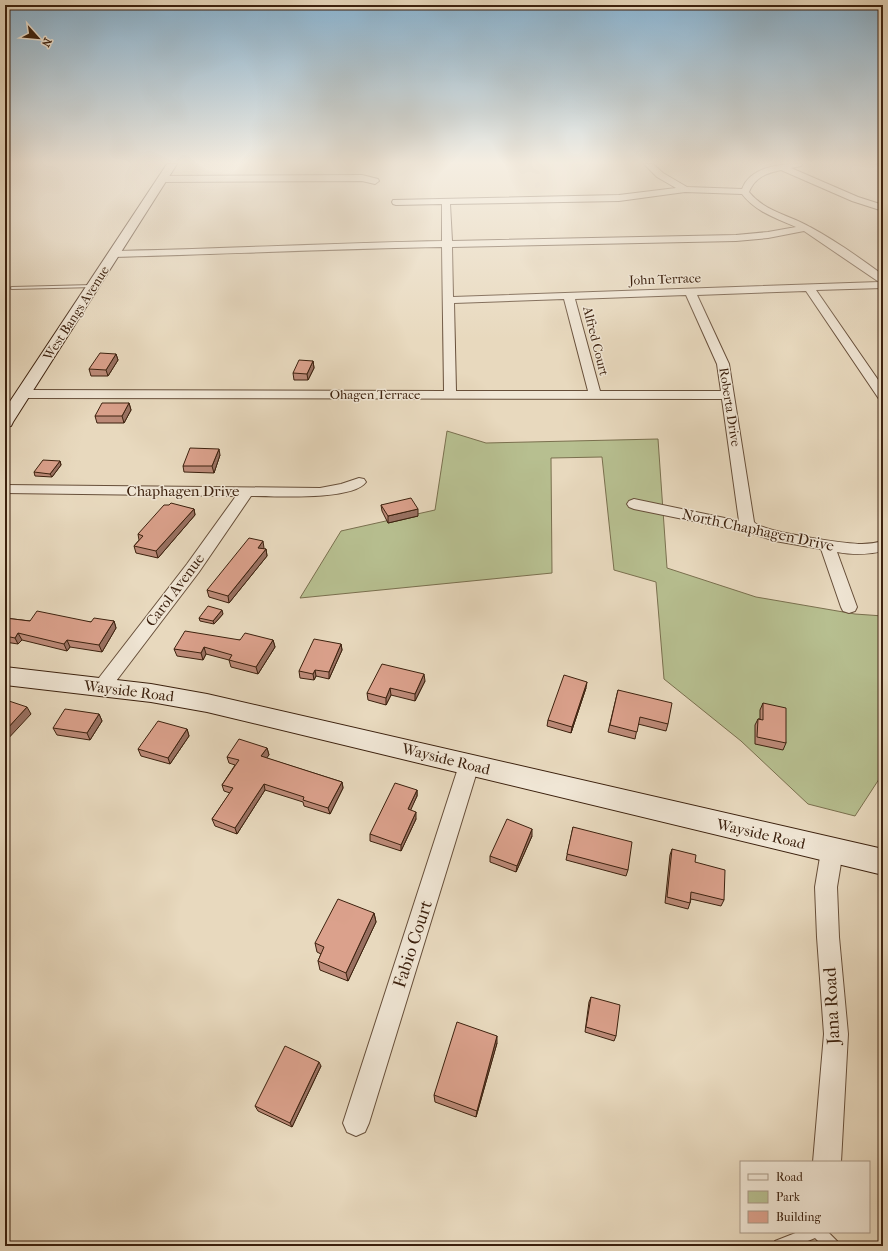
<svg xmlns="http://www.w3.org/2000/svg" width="888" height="1251" viewBox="0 0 888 1251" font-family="'IM FELL French Canon',serif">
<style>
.green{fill:#b7bf90;stroke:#7a704f}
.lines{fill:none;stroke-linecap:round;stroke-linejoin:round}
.lane-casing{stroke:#674f3a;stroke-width:2}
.street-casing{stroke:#674f3a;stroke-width:2}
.secondary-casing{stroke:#3c210e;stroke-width:2}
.lane{fill:#f0e6d5;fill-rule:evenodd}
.street{fill:#f0e6d5;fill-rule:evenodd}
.secondary{fill:#f0e6d5;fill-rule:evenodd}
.wall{fill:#bc8a78;stroke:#3c210e}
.shaded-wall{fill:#997162;stroke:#3c210e}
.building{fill:#dba18c;stroke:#3c210e}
.labels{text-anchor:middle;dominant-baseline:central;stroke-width:3;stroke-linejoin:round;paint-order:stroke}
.far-street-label{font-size:13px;fill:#3c210e;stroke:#f0e6d5}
.street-label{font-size:15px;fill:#3c210e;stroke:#f0e6d5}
.near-street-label{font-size:18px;fill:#3c210e;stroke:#f0e6d5}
</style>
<rect width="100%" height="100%" fill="#e8d9be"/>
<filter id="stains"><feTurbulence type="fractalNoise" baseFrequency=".005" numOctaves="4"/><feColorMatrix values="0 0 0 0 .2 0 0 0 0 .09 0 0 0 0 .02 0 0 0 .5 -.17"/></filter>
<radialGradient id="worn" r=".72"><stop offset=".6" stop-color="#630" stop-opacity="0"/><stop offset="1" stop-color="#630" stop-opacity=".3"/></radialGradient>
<path class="green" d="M447,431L486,443L658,439L667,568L756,597L855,614L883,616V773L855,816L808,804L741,741L664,679L656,582L614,570L602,457L551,458L552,573L300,598L341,531L435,510Z"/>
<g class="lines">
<g class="lane-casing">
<path id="lane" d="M93,285H95V287L12,289L10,288L12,287Z
M18,401L20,402V404L5,406V402Z
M798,1232H828L837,1241L839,1246H823L815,1238L796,1246H773L775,1241Z"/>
</g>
<g class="street-casing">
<path id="street" d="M644,164H653L663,173L687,187L742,189C751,166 780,164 802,164L801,166L791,168L858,197L883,205V211L852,201L781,170C767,173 755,177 749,192C765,212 790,215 810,227C836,241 860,258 883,275V288L816,290L883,387V400L879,399L806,291L697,295L729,364L754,522C762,532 846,544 862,544C869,544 876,543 883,541V551C867,555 853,555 837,552L857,607L855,611L849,613L843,611L841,607L821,549L775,541L747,532L634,509L629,507L627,504L629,501L634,499L739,521L722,399L23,398L19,397L17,394L19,391L23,390L444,391L442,247C333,249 223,254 114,257L109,254L114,251C223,249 333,243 442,241V204L396,205L393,204L392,202L393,200L619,195L676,188L657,177ZM685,192L742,194C756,212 776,218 796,227L768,232L736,235L452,241L450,204L619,201ZM804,231L879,282L453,297L452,247L736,241L768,238ZM686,295L717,364L721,391H600L575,299ZM564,299L588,391H456L454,303Z
M876,164H883V167Z
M362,175L378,179L379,181L375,184L362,181L162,182L158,179L162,176Z
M359,478L364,479L366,482C353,501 274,496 251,496L199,572L107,693L101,695L95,693L92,688L95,683L187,564L236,496L5,493V485L320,488L341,484Z
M469,757L476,759L479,765L369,1123L365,1132L356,1136L347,1132L343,1123L459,765L462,759Z
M832,841L840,844L843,851L837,887L839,937L848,1034L841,1162H813L824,1034L817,937L815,887L821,851L824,844Z"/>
</g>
<g class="secondary-casing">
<path id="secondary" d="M167,164H177L13,422L11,426L5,427V409Z
M5,667L151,684L207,694L883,849V875L207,712L151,702L5,685Z"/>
</g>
<use href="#lane" class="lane"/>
<use href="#street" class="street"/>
<use href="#secondary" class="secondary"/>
</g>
<path class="wall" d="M116,354L118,360L108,376H91L89,369Z
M313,361L314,368L308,380H294L293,373Z
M129,403L131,410L124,423H97L95,416Z
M220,455L214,473L184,472L183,466Z
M60,461L61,465L52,477L35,476L34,472Z
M169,505L194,509L195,515L158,558L136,553L134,546L139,540L138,534Z
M381,505L418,516L388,523L382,511Z
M264,548L263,549H266L267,556L229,603L209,597L207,590Z
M223,614L214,624L200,621L199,618Z
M5,618L30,621L91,622L114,621L116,628L102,652L70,647L67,651L22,640L18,644L5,642Z
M240,640H273L275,647L258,674L231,667L229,660L206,654L203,660L177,656L174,649Z
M341,644L342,650L329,679L316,676L314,680L300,678L299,671Z
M425,681L415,701L391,695L386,705L368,700L367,693Z
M586,688L571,733L547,726L548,720Z
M618,690L668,724L666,731L638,724L635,739L608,732Z
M763,703L786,743L783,750L755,744V725L758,719H760V710Z
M99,714L102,721L90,740L57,735L53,728Z
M187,729L189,736L170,764L141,756L138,749Z
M267,748L269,755L266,758L342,782L343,788L330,814L304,806L303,802L265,790L237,834L215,826L212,819L230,793L224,791L222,785L235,765L229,763L227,757Z
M417,790V796L410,810L416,819L401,851L370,841V834Z
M573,827L628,870L626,876L566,860Z
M532,836L516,872L490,862V856Z
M672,849L695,862L724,900L721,906L691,899L690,903L688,909L665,903L670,855Z
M374,913L376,922L348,981L320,970L318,961L321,954L317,952L315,943Z
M591,997L616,1036L614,1041L585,1032L589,1002Z
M497,1043L476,1117L435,1102L434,1095Z
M321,1066L292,1127L258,1111L255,1106Z"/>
<path class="shaded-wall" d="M116,354L118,360L108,376L106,370Z
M313,361L314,368L308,380L307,374Z
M129,403L131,410L124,423L122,416Z
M219,449L220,455L214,473L212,466Z
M60,461L61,465L52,477L50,474Z
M194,509L195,515L158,558L156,551Z
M418,509V516L388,523V516Z
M263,541L264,548L259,555L258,548Z
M266,549L267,556L229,603L228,596Z
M222,610L223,614L214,624L213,621Z
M114,621L116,628L102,652L99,645Z
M18,633L22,640L18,644L15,638Z
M67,640L70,647L67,651L64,644Z
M273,640L275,647L258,674L256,667Z
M341,644L342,650L329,679V672Z
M204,647L206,654L203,660L201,653Z
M315,670L316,676L314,680L313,674Z
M424,674L425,681L415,701V694Z
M587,682L586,688L571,733L572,727Z
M390,688L391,695L386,705V698Z
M27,707L31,714L5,742V731Z
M99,714L102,721L90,740L87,733Z
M187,729L189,736L170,764L168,758Z
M267,748L269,755L263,763L261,756Z
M342,782L343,788L330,814L328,808Z
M264,784L265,790L237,834L235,828Z
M417,790V796L408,816V809Z
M416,812V819L401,851V845Z
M532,829V836L516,872L517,866Z
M374,913L376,922L348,981L346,973Z
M497,1036V1043L476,1117L477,1111Z
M319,1062L321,1066L292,1127L290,1123Z"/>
<path class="building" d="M100,353L116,354L106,370L89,369Z
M299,360L313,361L307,374L293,373Z
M102,403H129L122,416H95Z
M190,448L219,449L212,466H183Z
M43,460L60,461L50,474L34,472Z
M411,498L418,509L388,516L381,505Z
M171,503L194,509L156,551L134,546L143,536L138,534L164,505H169Z
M249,538L263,541L258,548L266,549L228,596L207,590Z
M208,606L222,610L213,621L199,618Z
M37,611L91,622L94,618L114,621L99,645L67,640L64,644L18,633L15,638L5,636V618L30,621Z
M185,631L240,640L245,633L273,640L256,667L229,660L232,655L204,647L201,653L174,649Z
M314,639L341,644L329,672L315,670L313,674L299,671Z
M382,664L424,674L415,694L390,688L386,698L367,693Z
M564,675L587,682L572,727L548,720Z
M618,690L672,703L668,724L640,717L637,732L610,725Z
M9,701L27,707L5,731V705Z
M763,703L786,708V743L757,737L758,719L763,720Z
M65,709L99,714L87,733L53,728Z
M158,721L187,729L168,758L138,749Z
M239,739L267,748L261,756L342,782L328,808L303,800L304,797L264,784L235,828L212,819L233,788L222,785L239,760L227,757Z
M395,783L417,790L408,809L416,812L401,845L370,834Z
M507,819L532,829L517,866L490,856Z
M573,827L632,842L628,870L567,854Z
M672,849L696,855L695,862L725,870L724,900L691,892L690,903L667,897Z
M338,899L374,913L346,973L318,961L324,947L315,943Z
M591,997L620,1005L616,1036L586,1027Z
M457,1022L497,1036L477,1111L434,1095Z
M285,1046L319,1062L290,1123L255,1106Z"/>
<linearGradient id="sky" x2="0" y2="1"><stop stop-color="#89b6d6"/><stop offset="0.48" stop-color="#f5eee2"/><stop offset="1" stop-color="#f5eee2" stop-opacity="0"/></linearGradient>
<rect width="888" height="339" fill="url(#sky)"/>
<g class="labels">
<g class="far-street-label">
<text transform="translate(665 279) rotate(-2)">John Terrace</text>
<text transform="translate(76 313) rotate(-57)">West Bangs Avenue</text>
<text transform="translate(596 341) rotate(76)">Alfred Court</text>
<text x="375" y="394">Ohagen Terrace</text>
<text transform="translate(730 407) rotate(81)">Roberta Drive</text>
</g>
<g class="street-label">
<text x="183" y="491">Chaphagen Drive</text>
<text transform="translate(758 530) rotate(12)">North Chaphagen Drive</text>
<text transform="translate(175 590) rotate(-53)">Carol Avenue</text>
<text transform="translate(129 691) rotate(7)">Wayside Road</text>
<text transform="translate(446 759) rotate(14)">Wayside Road</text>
<text transform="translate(761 834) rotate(13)">Wayside Road</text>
</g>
<g class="near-street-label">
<text transform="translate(413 944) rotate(-72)">Fabio Court</text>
<text transform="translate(832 1006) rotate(-93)">Jana Road</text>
</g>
</g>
<rect width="888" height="1251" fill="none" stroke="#e8d9be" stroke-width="20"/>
<rect x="6" y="6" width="876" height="1239" fill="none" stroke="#3c210e" stroke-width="2"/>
<rect x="10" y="10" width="868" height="1231" fill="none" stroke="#3c210e"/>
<rect x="740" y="1161" width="130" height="72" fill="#f0e6d5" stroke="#a89785"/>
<rect x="748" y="1174" width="20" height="6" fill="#f0e6d5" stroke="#a89785"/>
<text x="776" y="1181" font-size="12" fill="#3c210e">Road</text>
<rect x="748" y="1191" width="20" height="12" fill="#b7bf90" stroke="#a89785"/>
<text x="776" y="1201" font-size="12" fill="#3c210e">Park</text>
<rect x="748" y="1211" width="20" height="12" fill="#dba18c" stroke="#a89785"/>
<text x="776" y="1221" font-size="12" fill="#3c210e">Building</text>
<g transform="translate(38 38) rotate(117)" stroke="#f0e6d5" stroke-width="3" paint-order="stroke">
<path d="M0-3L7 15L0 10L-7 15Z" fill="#3c210e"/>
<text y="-6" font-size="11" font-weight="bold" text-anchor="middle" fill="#3c210e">N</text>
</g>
<rect width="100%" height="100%" filter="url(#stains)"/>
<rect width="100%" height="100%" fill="url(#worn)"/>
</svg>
